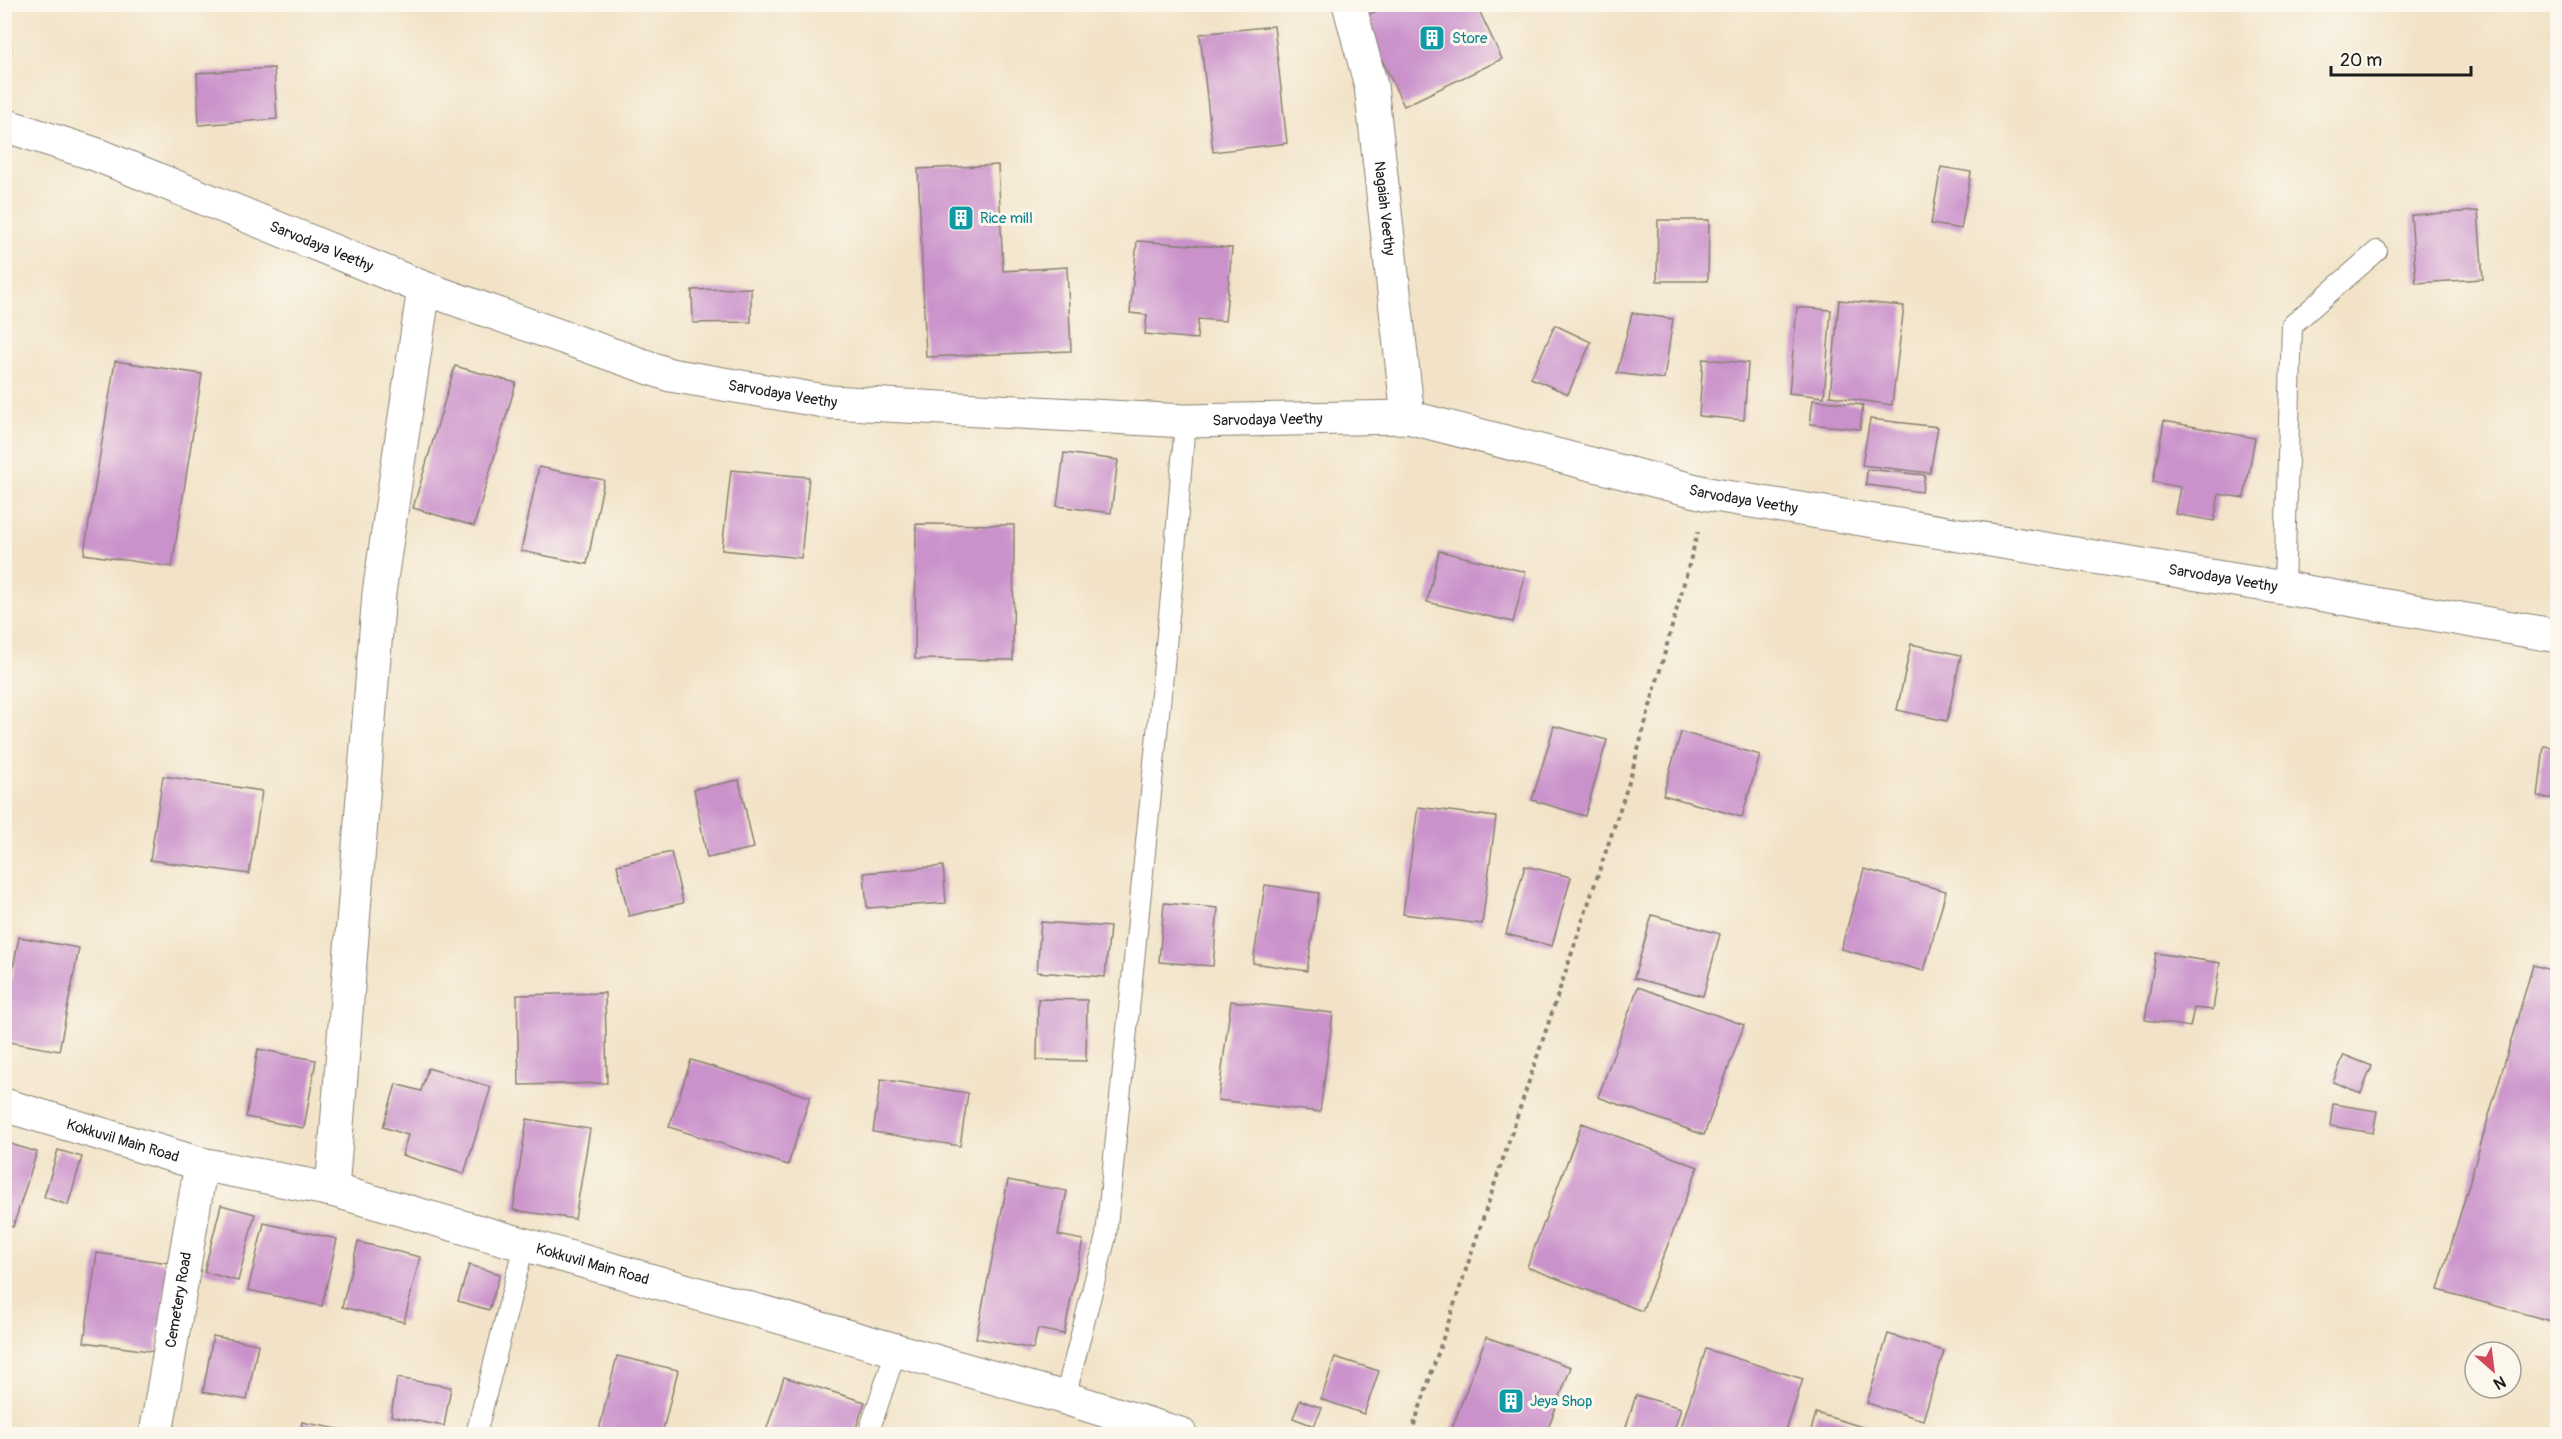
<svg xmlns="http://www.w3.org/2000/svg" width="2562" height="1439" viewBox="0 0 2562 1439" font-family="Pangolin,sans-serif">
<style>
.building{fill:#ca91cb}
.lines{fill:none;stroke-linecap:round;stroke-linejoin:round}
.lane-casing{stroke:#878072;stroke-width:22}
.street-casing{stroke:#878072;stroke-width:35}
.path{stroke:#878072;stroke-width:4;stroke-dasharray:4.5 4.5;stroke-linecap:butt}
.lane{stroke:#fff;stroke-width:20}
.street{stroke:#fff;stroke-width:33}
.labels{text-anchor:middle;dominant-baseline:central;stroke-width:6;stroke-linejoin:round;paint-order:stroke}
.culture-label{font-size:15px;fill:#0d838f;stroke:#fbf7ec;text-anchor:start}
.street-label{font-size:15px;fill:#1c1c1c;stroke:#fbf7ec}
</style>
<rect width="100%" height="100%" fill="#fbf7ec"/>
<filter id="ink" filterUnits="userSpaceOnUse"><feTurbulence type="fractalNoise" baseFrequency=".0167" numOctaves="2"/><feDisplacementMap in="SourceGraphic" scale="12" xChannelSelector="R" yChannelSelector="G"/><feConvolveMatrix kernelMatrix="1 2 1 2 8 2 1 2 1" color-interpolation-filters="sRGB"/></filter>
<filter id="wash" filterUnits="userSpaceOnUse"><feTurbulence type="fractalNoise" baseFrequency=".008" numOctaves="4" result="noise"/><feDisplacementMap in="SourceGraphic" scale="24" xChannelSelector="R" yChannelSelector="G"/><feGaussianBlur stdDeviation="1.35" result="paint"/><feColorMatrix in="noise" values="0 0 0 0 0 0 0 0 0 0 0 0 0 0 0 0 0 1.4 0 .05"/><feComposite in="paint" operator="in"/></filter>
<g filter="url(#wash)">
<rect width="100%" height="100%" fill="#f2e3c8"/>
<g id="blocks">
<path class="building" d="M4,4H8L11,52H4Z
M1390,4H1476L1502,59L1404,106L1362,18Z
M1274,26L1287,143L1213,152L1200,34Z
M274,68L277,119L199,125L197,73Z
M998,165L1003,271L1067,267L1071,351L926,357L918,169Z
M1941,167L1971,172L1961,229L1931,224Z
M2478,211L2483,279L2416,283L2411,215Z
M1658,220H1709L1708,281H1657Z
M1137,241L1232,248L1225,321L1198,319L1197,339L1145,334L1147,315L1130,313Z
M751,288V322L693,323L692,290Z
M1839,300L1904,306L1892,405L1830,396Z
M1797,307L1831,310L1824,397L1789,393Z
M1632,313L1673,319L1664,379L1617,373Z
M1555,325L1591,342L1568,394L1531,378Z
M1703,359L1748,363L1744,420L1699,416Z
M115,361L202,374L172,567L84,554Z
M455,366L516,383L474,526L413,508Z
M1813,400L1863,405L1860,429L1810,424Z
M1870,419L1938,427L1930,473L1862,465Z
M2164,421L2255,438L2244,498L2219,494L2214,521L2175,514L2180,487L2153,482Z
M1064,453L1118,460L1111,513L1057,506Z
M539,467L604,480L587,564L521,551Z
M1867,469L1925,475L1922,492L1866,485Z
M731,470L809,477L801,558L722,550Z
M916,524L1014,525L1013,660L915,659Z
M1439,551L1526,572L1513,622L1427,602Z
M1911,644L1961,655L1947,721L1897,710Z
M1554,726L1607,740L1585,816L1532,800Z
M1681,732L1760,755L1742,817L1663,795Z
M2544,746L2558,748V799L2538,797Z
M163,776L262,791L249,874L150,860Z
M739,780L754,848L707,858L694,789Z
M1418,807L1496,817L1482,924L1403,914Z
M671,852L683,903L629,916L617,865Z
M943,866L946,903L867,908L864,873Z
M1525,866L1571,877L1552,946L1506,934Z
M1864,869L1946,891L1924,971L1841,949Z
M1265,885L1319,893L1307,971L1253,963Z
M1164,903L1218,908L1213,966L1159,962Z
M1652,915L1720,934L1703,996L1634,978Z
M1041,922L1110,927L1105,977L1037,972Z
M19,937L79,948L59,1051L4,1041V1015Z
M2156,953L2220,963L2213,1010L2194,1008L2190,1027L2145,1020Z
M2533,965L2558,972V1323L2438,1290Z
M1638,987L1744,1025L1704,1135L1598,1097Z
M605,993L607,1083L519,1085L517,995Z
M1038,999L1087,1000L1086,1061L1037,1060Z
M1231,1001L1333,1013L1320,1112L1218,1100Z
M258,1049L316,1060L304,1128L246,1117Z
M2344,1055L2372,1066L2361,1093L2333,1082Z
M691,1060L810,1097L788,1165L669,1127Z
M428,1068L491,1087L464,1174L402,1155L408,1135L383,1127L396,1084L421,1091Z
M881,1079L968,1093L960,1146L873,1132Z
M2333,1104L2377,1111L2373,1133L2330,1126Z
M527,1119L590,1129L575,1219L513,1210Z
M1582,1123L1698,1167L1642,1311L1527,1267Z
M4,1142L37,1152L13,1227L4,1224Z
M58,1150L82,1157L68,1205L44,1197Z
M1008,1180L1067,1191L1058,1235L1083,1240L1064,1334L1038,1329L1033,1349L976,1338Z
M221,1205L255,1214L238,1281L204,1272Z
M264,1223L337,1239L322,1306L248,1290Z
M358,1242L420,1257L404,1322L342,1307Z
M97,1253L169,1263L156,1352L84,1342Z
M469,1265L500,1274L489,1310L458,1301Z
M1888,1334L1944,1351L1923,1420L1867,1403Z
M213,1336L258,1344L247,1400L203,1392Z
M1486,1337L1571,1367L1546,1434H1450Z
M1706,1349L1803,1379L1785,1434H1679Z
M617,1356L678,1370L662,1434H598Z
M1335,1357L1379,1371L1364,1414L1321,1399Z
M784,1377L865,1402L854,1434H765Z
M397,1378L451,1387L444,1426L391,1416Z
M1636,1395L1681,1408L1673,1434H1624Z
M1300,1400L1322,1408L1314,1426L1293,1418Z
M1816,1413L1866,1428L1864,1434H1810Z
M302,1422L348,1431V1434H300Z"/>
</g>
</g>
<g filter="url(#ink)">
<use href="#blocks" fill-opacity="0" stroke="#878072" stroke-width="1.5"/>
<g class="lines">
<g class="lane-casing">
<path id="lane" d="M2284,588L2292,325L2377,251
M1065,1398L1106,1236L1173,576L1185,421
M476,1434L524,1245
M868,1434L896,1351"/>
</g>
<g class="street-casing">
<g id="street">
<path id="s1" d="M1349,4L1371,86L1408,417"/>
<path id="s2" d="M4,125L95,154L424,288L670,375L830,402L1185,421L1408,417L1708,494L2284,588L2558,636"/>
<path id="s3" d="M4,1105L201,1164L332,1190L1065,1398L1180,1434"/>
<path d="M332,1190L379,593L424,288"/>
<path id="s4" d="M156,1434L201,1164"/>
</g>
</g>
<path class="path" d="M1411,1434L1630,779L1698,532"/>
<use href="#lane" class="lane"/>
<use href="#street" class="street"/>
</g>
</g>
<defs>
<g id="building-square" transform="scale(1.35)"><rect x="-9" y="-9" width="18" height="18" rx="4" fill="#0f9aa8" stroke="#fbf7ec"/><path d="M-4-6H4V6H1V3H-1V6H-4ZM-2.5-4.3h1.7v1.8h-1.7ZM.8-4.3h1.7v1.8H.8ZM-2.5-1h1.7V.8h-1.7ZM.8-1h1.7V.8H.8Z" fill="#fff"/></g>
</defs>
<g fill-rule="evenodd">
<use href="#building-square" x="1432" y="38"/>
<use href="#building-square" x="961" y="218"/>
<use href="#building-square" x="1511" y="1401"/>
</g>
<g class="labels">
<g class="culture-label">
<text x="1452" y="38">Store</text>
<text x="980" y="218">Rice mill</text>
<text x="1530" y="1401">Jeya Shop</text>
</g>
<g class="street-label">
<text stroke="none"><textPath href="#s1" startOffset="208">Nagaiah Veethy</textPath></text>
<text stroke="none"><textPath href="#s2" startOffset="340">Sarvodaya Veethy</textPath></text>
<text stroke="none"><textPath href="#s2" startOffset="826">Sarvodaya Veethy</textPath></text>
<text stroke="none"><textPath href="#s2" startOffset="1312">Sarvodaya Veethy</textPath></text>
<text stroke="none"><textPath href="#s2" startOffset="1798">Sarvodaya Veethy</textPath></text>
<text stroke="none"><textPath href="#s2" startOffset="2284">Sarvodaya Veethy</textPath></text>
<text stroke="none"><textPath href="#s3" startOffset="124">Kokkuvil Main Road</textPath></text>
<text stroke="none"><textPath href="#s3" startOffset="610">Kokkuvil Main Road</textPath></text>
<text stroke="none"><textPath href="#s4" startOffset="136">Cemetery Road</textPath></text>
</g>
</g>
<rect width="2562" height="1439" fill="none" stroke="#fbf7ec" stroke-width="24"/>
<g transform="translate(2493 1370) rotate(152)"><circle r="28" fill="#fbf7ec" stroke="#a29f99" stroke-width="1.5"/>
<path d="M0-4.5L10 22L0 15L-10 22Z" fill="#d1495b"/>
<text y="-9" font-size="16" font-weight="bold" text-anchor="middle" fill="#1c1c1c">N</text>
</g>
<path d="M2331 66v9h140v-9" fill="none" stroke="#1c1c1c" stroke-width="3"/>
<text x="2340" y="66" font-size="18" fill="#1c1c1c" stroke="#fbf7ec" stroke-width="4.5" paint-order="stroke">20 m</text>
</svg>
